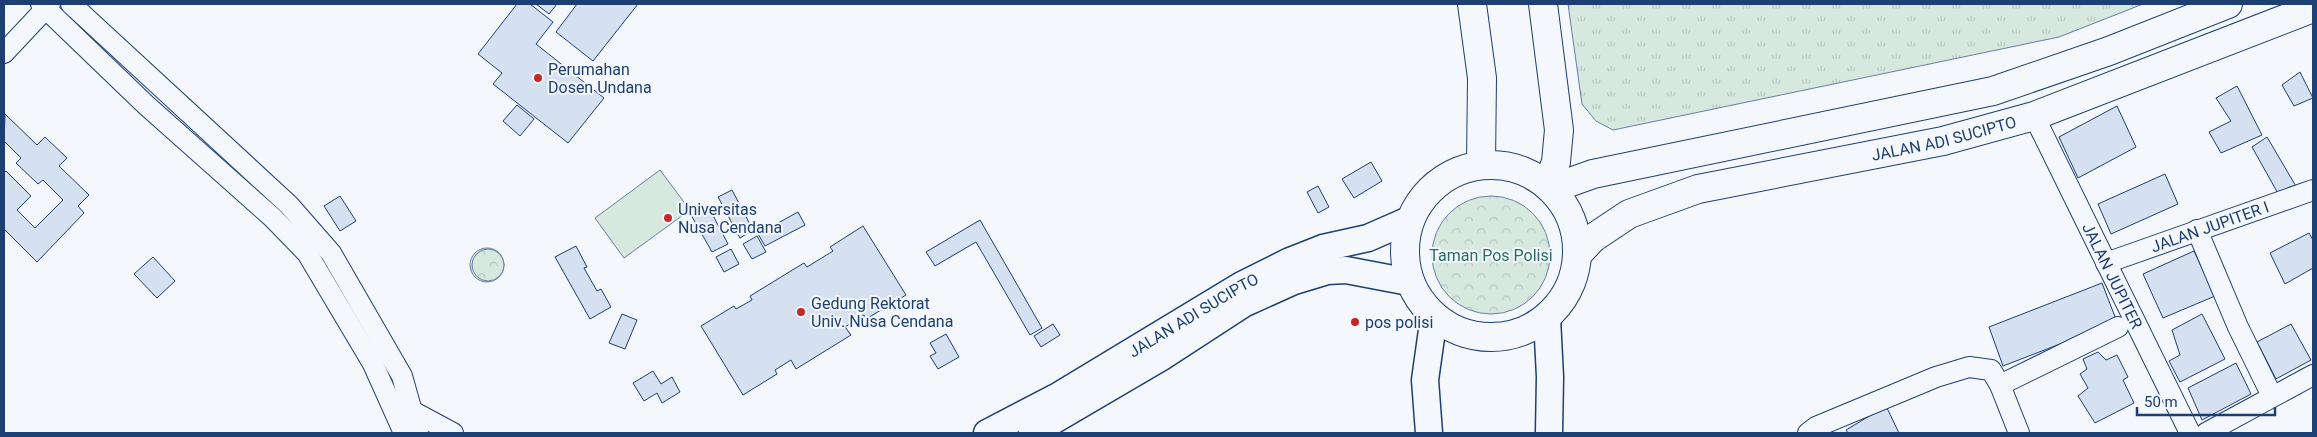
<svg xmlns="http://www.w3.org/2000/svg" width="2317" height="437" viewBox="0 0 2317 437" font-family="Roboto,sans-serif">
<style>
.grass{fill:url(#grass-tufts);stroke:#687fa3}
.park{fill:url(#park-crowns);stroke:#687fa3}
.pitch{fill:#d7e8df;stroke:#687fa3}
.building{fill:#d5e0f0;stroke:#1d3f73}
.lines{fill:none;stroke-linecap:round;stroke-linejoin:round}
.minor-casing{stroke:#1d3f73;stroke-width:22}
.major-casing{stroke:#1d3f73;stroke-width:29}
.highway-casing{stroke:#1d3f73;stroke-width:30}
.minor{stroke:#f4f7fb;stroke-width:20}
.major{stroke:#f4f7fb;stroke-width:26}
.highway{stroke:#f4f7fb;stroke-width:28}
.poi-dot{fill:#c62828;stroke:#f4f7fb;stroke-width:2}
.labels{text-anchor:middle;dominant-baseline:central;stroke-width:4;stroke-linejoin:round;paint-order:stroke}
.poi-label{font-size:16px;fill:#1d3f73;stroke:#f4f7fb;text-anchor:start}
.street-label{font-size:16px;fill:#1d3f73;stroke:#f4f7fb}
.park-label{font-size:16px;fill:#2c6c60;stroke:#f4f7fb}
</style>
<defs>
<pattern id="grass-tufts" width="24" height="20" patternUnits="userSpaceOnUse" patternTransform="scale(1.25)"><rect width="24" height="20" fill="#d7e8df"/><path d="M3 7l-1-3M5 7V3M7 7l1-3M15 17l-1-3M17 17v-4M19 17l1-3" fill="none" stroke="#b8c8c3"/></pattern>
<pattern id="park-crowns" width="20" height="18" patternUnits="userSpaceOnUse" patternTransform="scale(1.25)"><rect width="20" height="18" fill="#d7e8df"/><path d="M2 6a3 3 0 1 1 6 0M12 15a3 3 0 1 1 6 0" fill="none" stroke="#b8c8c3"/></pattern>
</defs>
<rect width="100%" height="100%" fill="#f4f7fb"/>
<path class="grass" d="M1568,4H2143L2059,37L1613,130L1596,121L1582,104Z
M470 265a17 17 0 1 1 34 0a17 17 0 1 1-34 0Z"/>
<path class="park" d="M1432 255a59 59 0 1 1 118 0a59 59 0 1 1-118 0Z
M472 265a16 16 0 1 1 32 0a16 16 0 1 1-32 0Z"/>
<path class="pitch" d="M660,170L690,210L624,258L595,218Z"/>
<path class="building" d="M517,4H530L553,22L536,44L604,98L568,143L493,84L502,73L478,54Z
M536,4H557L549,14Z
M577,4H638L593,61L556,32Z
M2300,72L2313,98L2294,106L2282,85Z
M2237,86L2262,135L2221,153L2209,132L2231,121L2216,98Z
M517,105L534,119L520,136L503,121Z
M2117,106L2136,147L2078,178L2059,137Z
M5,114L37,145L45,137L67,158L59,166L89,195L78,206L84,213L37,262L4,229V173L6,171L31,196L17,210L35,228L63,200L43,180L38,184L16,163L21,158L4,141Z
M2267,137L2297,188L2280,197L2252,147Z
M1371,162L1382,181L1354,198L1342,179Z
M2165,174L2178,204L2111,234L2098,204Z
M1318,186L1329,207L1318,213L1307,192Z
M732,190L753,230L740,238L718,197Z
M340,196L356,221L340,231L324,206Z
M708,206L728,244L712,252L691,215Z
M798,212L805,225L765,246L758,234Z
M980,220L1042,328L1030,335L976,242L935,266L926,252Z
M863,226L906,295L866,319L864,315L845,327L851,335L796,369L791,360L775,370L777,374L743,395L701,326L734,306L736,309L752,300L750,296L804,263L807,267L833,251L830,247Z
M2309,233L2313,240V268L2285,284L2270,253Z
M757,236L766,252L752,259L743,244Z
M576,246L587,267L584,268L597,291L601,289L611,307L590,319L555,257Z
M731,249L739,264L724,272L716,257Z
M2194,251L2215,296L2163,318L2143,274Z
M153,257L175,281L157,298L134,274Z
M2102,283L2117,322L2003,366L1989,327Z
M622,314L637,320L625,349L609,343Z
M2202,314L2225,359L2180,382L2169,361L2180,355L2172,330Z
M1053,324L1060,335L1041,347L1034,336Z
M2291,324L2311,360L2276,379L2257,342Z
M946,334L959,357L938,369L930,356L936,353L930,343Z
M2098,352L2106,360L2117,355L2128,377L2123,380L2134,403L2095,423L2078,396L2088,388L2080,374L2087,369L2083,359Z
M2236,363L2251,394L2202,420L2188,388Z
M653,371L661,384L672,377L680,392L662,403L657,393L644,401L633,383Z
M1886,406L1899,433H1848L1846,430Z"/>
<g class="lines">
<g class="minor-casing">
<g id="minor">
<path d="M41,4L146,105L273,218L307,253L373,364L404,433"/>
<path d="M71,4L289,205L331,253L402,376L418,433"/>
<path d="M4,53L50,4"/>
<path id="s1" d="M2034,116L2190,433"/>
<path d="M2197,230L2238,327L2272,396"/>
<path id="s2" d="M2106,263L2313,190"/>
<path d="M2000,385L2118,327"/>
<path d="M412,411L453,433"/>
<path d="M1808,433L1816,427L1936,377L1969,367L1991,370L2000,385L2019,433"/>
<path d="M2206,433L2313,375"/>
</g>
</g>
<g class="major-casing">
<g id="major">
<path d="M1547,318L1550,377L1549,433"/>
<path id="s3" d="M987,433L1060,395L1242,285L1290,261L1323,248L1368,238L1409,220"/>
<path d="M1032,433L1160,358L1243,304L1294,281L1327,271L1346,270L1409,282"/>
<path d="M1429,433L1425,380L1434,316"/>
</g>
</g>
<g class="highway-casing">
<g id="highway">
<path d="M1472,4L1482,78L1481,164"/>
<path d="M1543,4L1559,130L1556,162L1547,185"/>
<circle cx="1491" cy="251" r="86"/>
<path d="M1551,189L1593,174L1993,91L2109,51L2228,4"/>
<path id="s4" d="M1577,255L1593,238L1629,214L1698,189L1943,141L2034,116L2313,8"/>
</g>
</g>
<use href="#minor" class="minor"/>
<use href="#major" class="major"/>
<use href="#highway" class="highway"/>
</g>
<g class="poi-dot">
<circle cx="538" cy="78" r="5"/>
<circle cx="668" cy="218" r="5"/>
<circle cx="801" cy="312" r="5"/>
<circle cx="1355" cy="322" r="5"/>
</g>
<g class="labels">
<g class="poi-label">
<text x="548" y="69">Perumahan<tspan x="548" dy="18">Dosen Undana</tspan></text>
<text x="678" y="209">Universitas<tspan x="678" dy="18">Nusa Cendana</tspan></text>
<text x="811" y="303">Gedung Rektorat<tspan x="811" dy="18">Univ. Nusa Cendana</tspan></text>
<text x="1365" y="322">pos polisi</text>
</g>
<g class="street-label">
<text stroke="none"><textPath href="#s4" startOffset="391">JALAN ADI SUCIPTO</textPath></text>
<text stroke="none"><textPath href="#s2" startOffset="110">JALAN JUPITER I</textPath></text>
<text stroke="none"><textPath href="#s1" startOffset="178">JALAN JUPITER</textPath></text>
<text stroke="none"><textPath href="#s3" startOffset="238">JALAN ADI SUCIPTO</textPath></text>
</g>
<g class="park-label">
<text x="1491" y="255">Taman Pos Polisi</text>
</g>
</g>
<rect width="2317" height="437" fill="none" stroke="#1d3f73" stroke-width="10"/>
<path d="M2137 407v8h138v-8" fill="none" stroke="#1d3f73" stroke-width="2.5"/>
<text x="2144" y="407" font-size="15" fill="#1d3f73" stroke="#f4f7fb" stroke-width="4" paint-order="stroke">50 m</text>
</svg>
